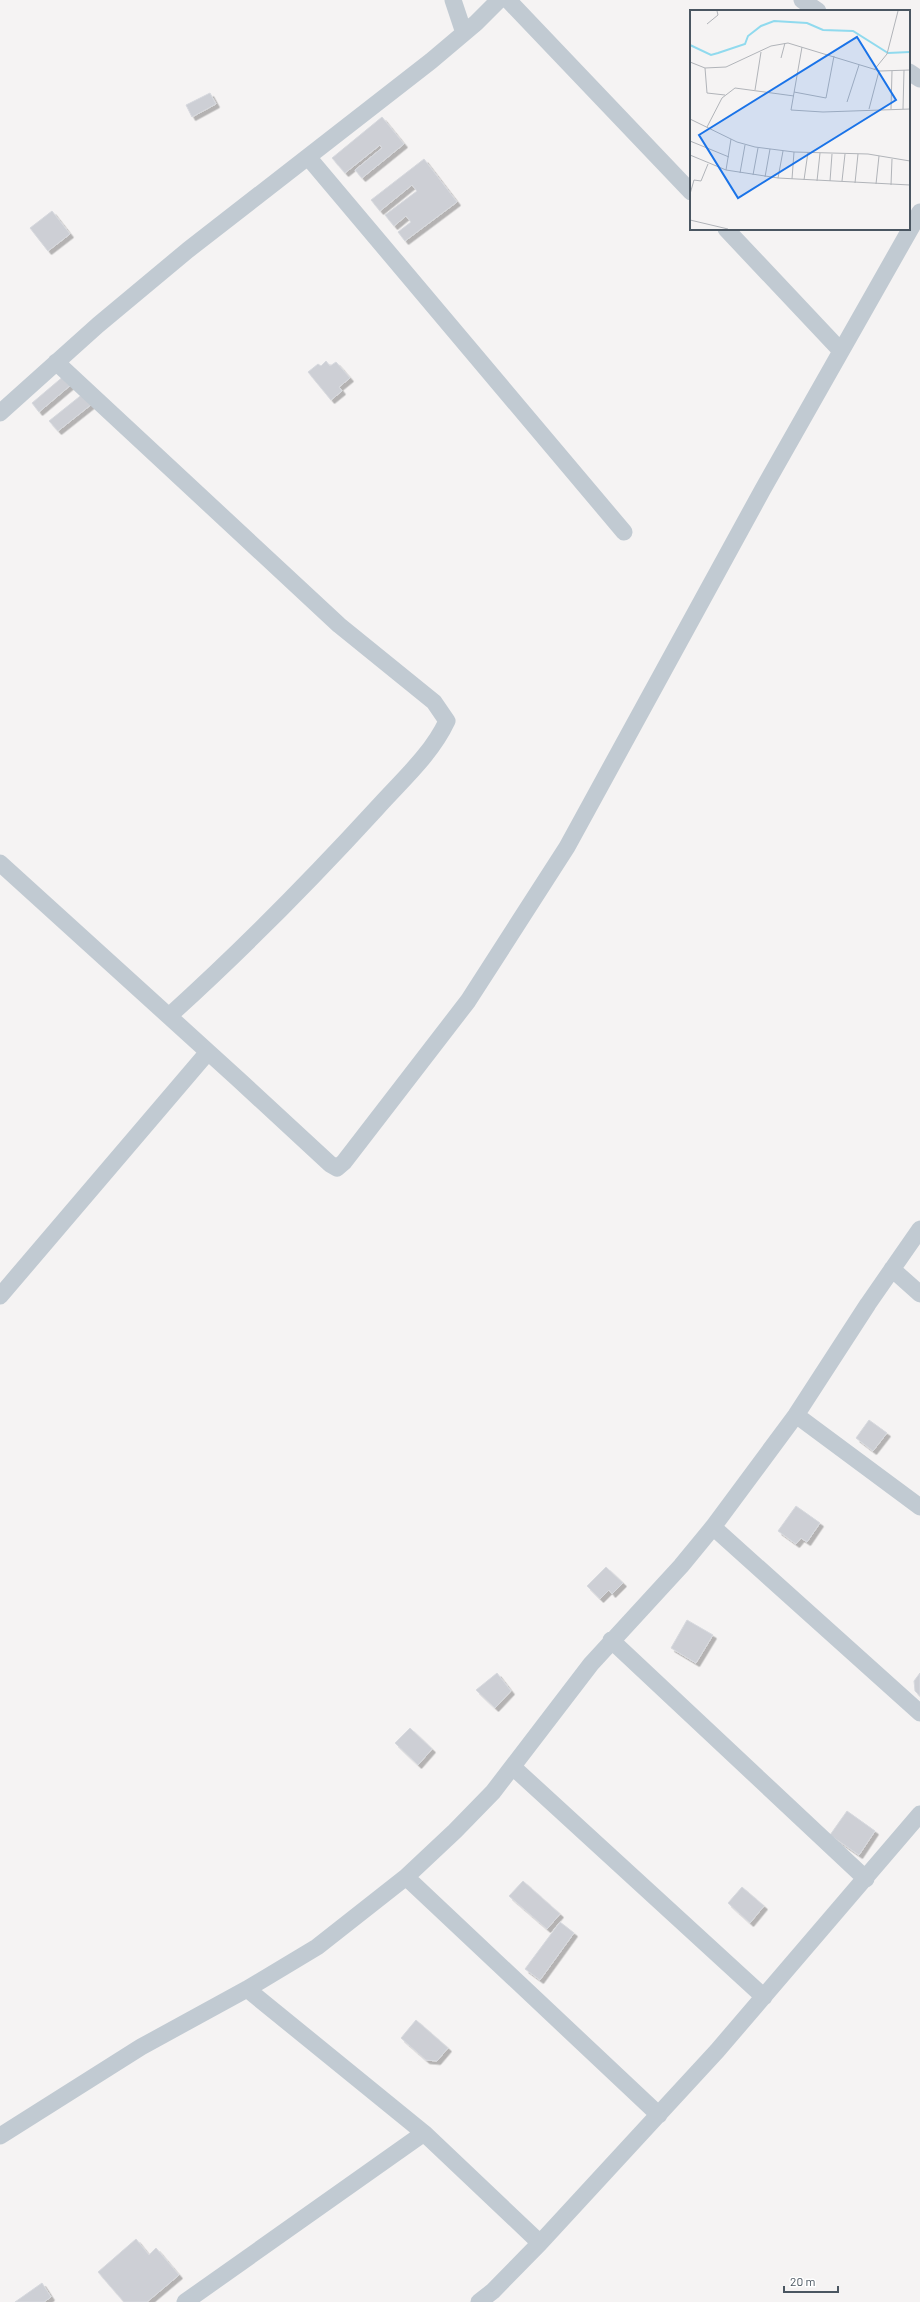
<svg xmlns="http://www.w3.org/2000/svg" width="920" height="2302" viewBox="0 0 920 2302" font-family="Barlow,sans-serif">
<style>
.building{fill:#cdcfd5;stroke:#d7d9de;filter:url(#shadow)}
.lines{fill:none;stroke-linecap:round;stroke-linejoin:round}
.street{stroke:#c1cad2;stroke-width:17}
.inset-river{fill:none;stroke:#90daee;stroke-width:2}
.inset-road{fill:none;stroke:#b1b4b9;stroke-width:1}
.view{fill:#1a73e8;fill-opacity:0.15;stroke:#1a73e8;stroke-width:2}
.inset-edge{fill:none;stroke:#4a5661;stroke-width:2}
</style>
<defs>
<filter id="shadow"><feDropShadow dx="3.5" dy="3.5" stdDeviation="0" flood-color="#0004"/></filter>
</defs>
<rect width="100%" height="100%" fill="#f5f3f3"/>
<path class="building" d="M210,93L216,104L192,117L186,105Z
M382,117L404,144L362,178L355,170L382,148L380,145L345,173L332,158Z
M424,159L457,202L405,241L398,232L411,222L406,216L394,226L385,215L417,191L412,185L380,211L371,200Z
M52,211L70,234L48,251L30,228Z
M326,361L330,366L336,362L350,378L339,387L342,391L331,400L308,372L318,364L321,366Z
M65,375L72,384L39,412L32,403Z
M84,393L92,404L58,431L49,421Z
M869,1420L887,1433L873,1451L856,1438Z
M796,1506L820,1523L807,1542L801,1538L796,1544L778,1531Z
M606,1567L623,1583L612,1594L609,1590L600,1599L587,1586Z
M687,1620L713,1635L696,1663L671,1648Z
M497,1673L511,1691L495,1708L476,1690Z
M920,1673V1696L915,1691L914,1681Z
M410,1728L432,1749L418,1765L395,1743Z
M847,1811L875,1831L859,1855L830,1835Z
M523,1881L560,1914L547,1929L509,1896Z
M742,1887L764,1906L750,1923L728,1903Z
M560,1922L574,1933L540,1980L525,1969Z
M416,2020L448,2048L437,2061L426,2060L401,2038Z
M136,2239L149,2255L156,2248L179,2275L147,2302H124L98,2272Z
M42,2283L51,2297L44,2302H15Z"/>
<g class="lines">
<path class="street" d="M453,0L464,33
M508,0L691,192
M802,0L818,11
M909,72L920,79
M308,157L624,532
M726,229L841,351
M56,362L339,625L434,702L447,721C431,755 402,780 377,808C311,880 242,950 169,1016
M0,413L98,325L188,250L431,61L476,23L499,0
M0,863L238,1079L330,1164L337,1168L344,1162L468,1001L567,847L763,489L920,212
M892,1269L920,1294
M0,1296L208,1052
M796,1415L920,1507
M713,1527L920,1713
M611,1640L866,1879
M514,1768L764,1997
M406,1877L659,2115
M247,1989L424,2133L540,2243L493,2291L479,2302
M0,2136L141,2047L247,1989L317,1947L406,1877L455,1831L493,1792L591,1664L681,1566L713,1527L796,1415L868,1304L920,1229
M540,2243L717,2051L920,1814
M185,2302L424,2133"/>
</g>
<g transform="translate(690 10)">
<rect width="220" height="220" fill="#f5f3f3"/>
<path class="inset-river" d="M0,35L21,45L28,43L55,34L58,26L71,16L84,11L117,13L133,20L163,21L198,43L220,42"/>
<path class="inset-road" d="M17,14L28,5L27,1M112,37L101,100L133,102L220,99M91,48L95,33M0,52L15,58L36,57L81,36L98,33L190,61L220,60M15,58L17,83L35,85M184,60L197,44L208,1M65,80L71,42M104,82L136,88L144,46M157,92L169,55M179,99L189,61M201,99L202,61M213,99L214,60M0,109L47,132L65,137L104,142L178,144L220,151M17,117L32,88L45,78L104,86M0,131L39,147M0,145L36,160L41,129M36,160L88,168L220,175M50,163L55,135M63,165L68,138M75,167L80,139M88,168L93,141M102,169L104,142M114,170L118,142M127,171L130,143M140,171L142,144M152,171L155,144M165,173L168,144M186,174L189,146M201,175L202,149M0,184L4,170L11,171L18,154M0,210L38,219"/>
<path class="view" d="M167,27L206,90L48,188L9,125Z"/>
<rect width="220" height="220" class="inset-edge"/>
</g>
<path d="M784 2286v6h54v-6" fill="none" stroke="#4a5661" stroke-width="2"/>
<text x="790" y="2286" font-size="12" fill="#4a5661" stroke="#ffffff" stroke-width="3" paint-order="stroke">20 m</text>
</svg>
